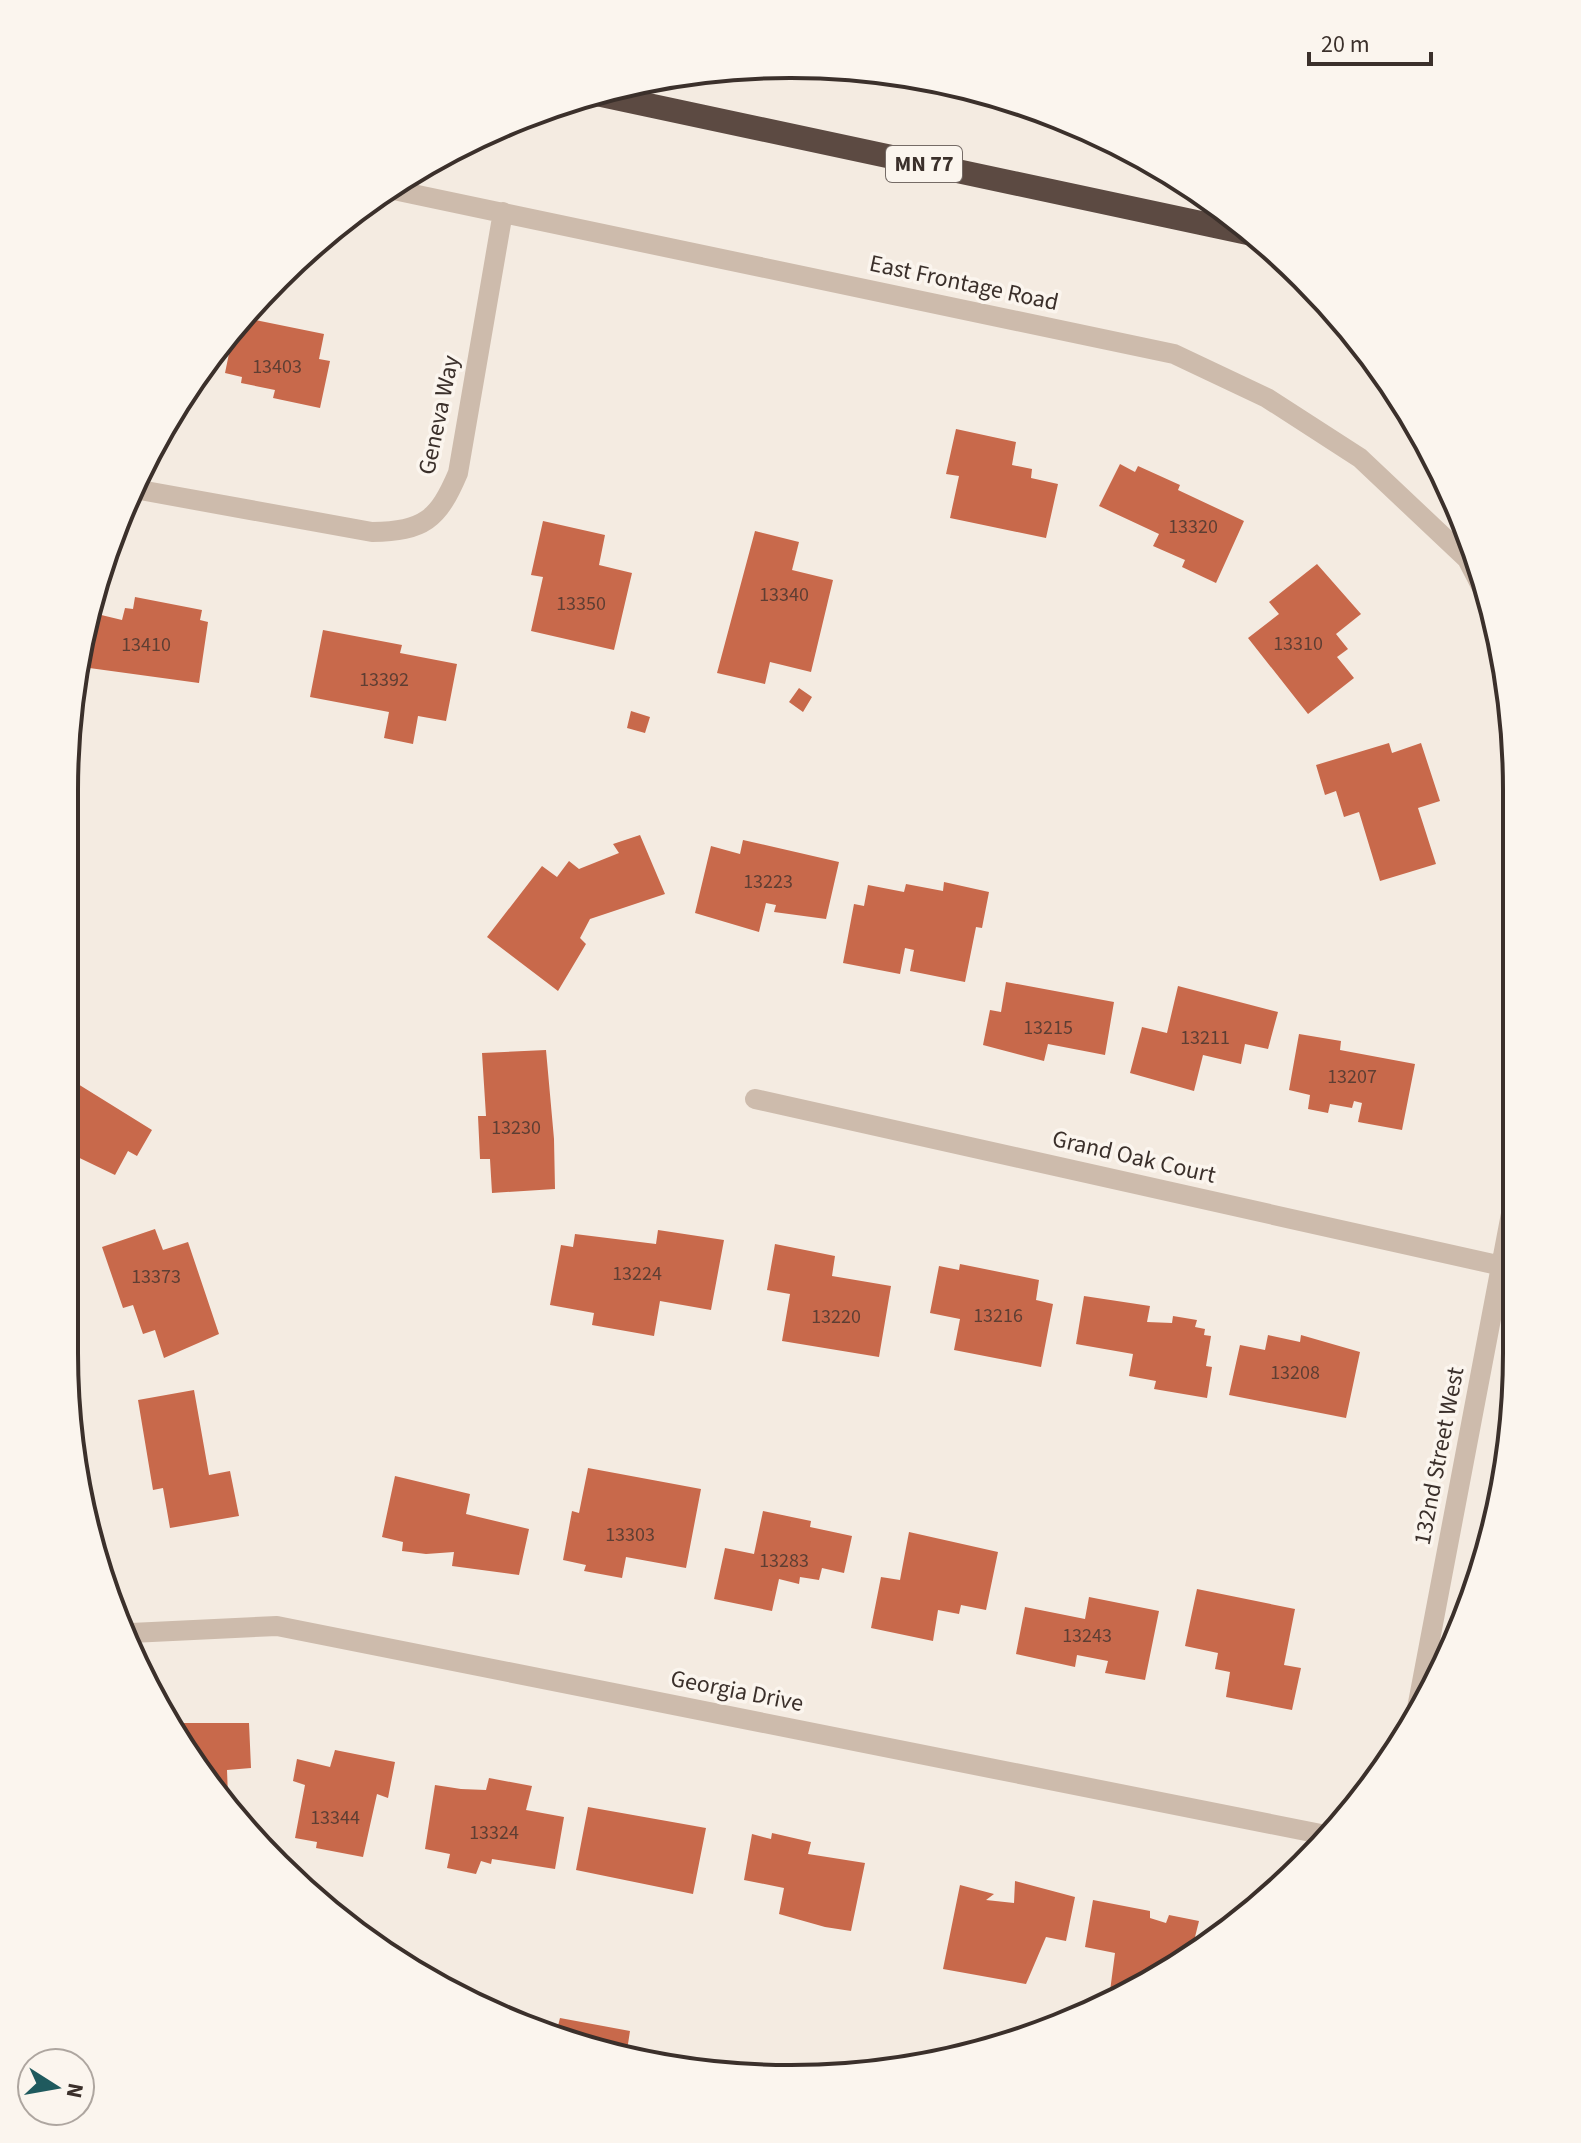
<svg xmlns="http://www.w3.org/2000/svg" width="1581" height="2143" viewBox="0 0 1581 2143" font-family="'Source Sans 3',sans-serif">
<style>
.building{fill:#c8694b}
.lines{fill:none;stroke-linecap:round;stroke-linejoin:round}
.minor{stroke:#cdbbac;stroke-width:20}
.motorway{stroke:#5c4a42;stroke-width:24}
.labels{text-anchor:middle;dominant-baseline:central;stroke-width:7;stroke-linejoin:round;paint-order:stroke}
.number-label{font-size:20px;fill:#5e3e33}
.shield{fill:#fbf5ee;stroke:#756b66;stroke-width:2}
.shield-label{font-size:22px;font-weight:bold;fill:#3b302b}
.street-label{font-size:24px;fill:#3b302b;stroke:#fbf5ee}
.rim{fill:none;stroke:#3b302b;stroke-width:4}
</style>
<rect width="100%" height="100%" fill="#f4ebe1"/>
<path class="building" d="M250,319L324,334L319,359L330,361L320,408L273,398L275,390L241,383L242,377L225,373L232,339Z
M956,429L1016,442L1012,465L1032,469L1031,478L1058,484L1046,538L950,518L959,476L946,474Z
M1120,464L1135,472L1138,466L1180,485L1178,490L1244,521L1216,583L1182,567L1185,560L1153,546L1159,534L1099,506Z
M543,521L605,535L599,565L632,573L614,650L531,631L543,577L531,575Z
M755,531L799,542L792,570L833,580L811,672L770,662L765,684L717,673Z
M1317,564L1361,614L1336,634L1348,649L1337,657L1354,678L1308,714L1248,638L1279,614L1269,602Z
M135,597L202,610L200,620L208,622L199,683L82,667L93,613L122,620L125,608L133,609Z
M323,630L402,645L400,653L457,664L446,721L418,716L413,744L384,738L389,712L310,697Z
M799,688L812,697L803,712L789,702Z
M631,711L650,717L645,733L627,728Z
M1389,743L1392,753L1421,743L1440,801L1418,808L1436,864L1380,881L1359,812L1344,817L1336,791L1325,795L1316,765Z
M640,835L665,894L590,919L580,938L586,944L558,991L487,937L542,866L557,877L569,861L579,869L619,853L613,844Z
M743,840L839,862L826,919L774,912L776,905L766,903L759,932L695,913L711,846L740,854Z
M944,882L989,892L982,928L976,927L965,982L910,971L914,950L905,948L900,974L843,963L854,904L864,906L868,885L904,892L906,884L943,891Z
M1006,982L1114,1002L1105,1055L1048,1044L1044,1061L983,1045L990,1010L1001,1012Z
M1178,986L1278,1012L1268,1049L1245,1044L1241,1064L1203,1055L1194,1091L1130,1073L1142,1027L1167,1033Z
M1299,1034L1341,1041L1340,1050L1415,1064L1402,1130L1358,1122L1362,1103L1354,1101L1352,1108L1330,1104L1328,1113L1308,1109L1310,1095L1289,1090Z
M546,1050L554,1139L555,1189L492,1193L490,1159H480L478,1116H486L482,1053Z
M65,1076L152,1130L137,1156L128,1151L115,1175L65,1151Z
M155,1229L163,1250L188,1242L219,1334L164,1358L155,1330L143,1334L133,1305L123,1308L102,1247Z
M658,1230L724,1240L711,1310L660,1301L654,1336L592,1325L594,1313L550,1305L561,1245L573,1247L575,1234L656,1244Z
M775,1244L835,1256L832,1276L891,1286L879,1357L782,1341L790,1294L767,1290Z
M960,1264L1039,1280L1036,1300L1053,1304L1041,1367L954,1350L960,1319L930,1313L939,1266L959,1270Z
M1084,1296L1150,1306L1147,1322L1172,1323L1173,1316L1197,1320L1195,1327L1205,1329L1204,1335L1211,1336L1206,1366L1212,1367L1207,1398L1154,1389L1156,1381L1129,1376L1133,1354L1076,1344Z
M1268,1335L1300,1342L1301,1335L1360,1352L1346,1418L1229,1395L1240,1345L1265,1350Z
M194,1390L209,1475L230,1471L239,1516L170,1528L163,1488L153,1490L138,1400Z
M588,1468L701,1489L686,1568L626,1557L622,1578L584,1571L586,1565L563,1560L572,1511L579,1513Z
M395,1476L470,1494L466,1514L529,1529L519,1575L452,1566L454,1552L426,1554L402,1551L403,1542L382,1537Z
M763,1511L811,1521L810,1527L852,1536L844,1573L822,1568L819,1580L800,1577L799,1584L779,1579L772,1611L714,1599L725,1548L754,1554Z
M909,1532L998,1552L986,1610L961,1605L959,1614L938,1610L933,1641L871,1628L881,1577L900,1580Z
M1197,1589L1295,1609L1284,1665L1301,1668L1292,1710L1226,1697L1230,1672L1215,1669L1218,1653L1185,1646Z
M1089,1597L1159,1611L1145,1680L1105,1673L1108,1661L1077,1655L1075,1667L1016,1654L1025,1607L1085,1619Z
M182,1723H249L251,1768L227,1770L228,1796H222L186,1756L176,1733H183Z
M335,1750L395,1762L388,1798L377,1794L363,1857L316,1848L317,1842L295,1838L305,1785L293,1781L297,1759L330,1767Z
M489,1778L532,1786L526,1810L564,1817L555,1869L492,1859L491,1864L481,1861L476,1874L447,1868L450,1854L425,1849L435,1785L461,1789L486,1790Z
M588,1807L706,1828L693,1894L576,1870Z
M772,1833L811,1842L808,1854L865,1863L851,1931L825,1927L779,1914L784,1888L744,1880L752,1834L771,1839Z
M1015,1881L1075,1897L1066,1941L1046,1937L1026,1984L943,1969L960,1885L994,1894L986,1900L1014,1903Z
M1093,1900L1150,1911V1918L1166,1923L1169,1915L1199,1921L1191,1953L1121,1993L1110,1991L1115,1953L1085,1947Z
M560,2018L630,2031L626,2057L556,2034Z"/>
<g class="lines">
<path class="minor" d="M389,189L1174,354L1267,398L1360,458L1467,559L1481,586
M140,490L372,532C424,531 438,520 458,473L503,212
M755,1099L1502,1266
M131,1633L277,1626L1331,1836
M1414,1724L1514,1198"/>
<path class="motorway" d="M592,93L1257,235"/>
</g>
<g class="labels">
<g class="number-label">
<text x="277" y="367">13403</text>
<text x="1193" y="527">13320</text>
<text x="784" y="595">13340</text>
<text x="581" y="604">13350</text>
<text x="1298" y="644">13310</text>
<text x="146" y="645">13410</text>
<text x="384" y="680">13392</text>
<text x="768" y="882">13223</text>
<text x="1048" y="1028">13215</text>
<text x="1205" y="1038">13211</text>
<text x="1352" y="1077">13207</text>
<text x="516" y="1128">13230</text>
<text x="637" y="1274">13224</text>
<text x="156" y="1277">13373</text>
<text x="998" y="1316">13216</text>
<text x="836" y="1317">13220</text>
<text x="1295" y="1373">13208</text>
<text x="630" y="1535">13303</text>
<text x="784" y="1561">13283</text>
<text x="1087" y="1636">13243</text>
<text x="335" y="1818">13344</text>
<text x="494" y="1833">13324</text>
</g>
<rect class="shield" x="886" y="146" width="76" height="36" rx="6"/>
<g class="shield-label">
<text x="924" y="164">MN 77</text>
</g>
<g class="street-label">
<text transform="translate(964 283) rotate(12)">East Frontage Road</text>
<text transform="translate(439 415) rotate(-78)">Geneva Way</text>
<text transform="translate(1134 1157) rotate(13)">Grand Oak Court</text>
<text transform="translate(1439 1456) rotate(-79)">132nd Street West</text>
<text transform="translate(737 1691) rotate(11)">Georgia Drive</text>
</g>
</g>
<path d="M0 0H1581V2143H0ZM790 78H791A712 712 0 0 1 1503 790V1353A712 712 0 0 1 791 2065H790A712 712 0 0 1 78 1353V790A712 712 0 0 1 790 78Z" fill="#fbf5ee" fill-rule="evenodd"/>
<path class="rim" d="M790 78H791A712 712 0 0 1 1503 790V1353A712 712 0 0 1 791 2065H790A712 712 0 0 1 78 1353V790A712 712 0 0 1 790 78Z"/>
<g transform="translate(56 2087) rotate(101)"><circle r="38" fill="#fbf5ee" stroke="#aea6a0" stroke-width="2"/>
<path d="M0-6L14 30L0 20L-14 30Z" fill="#1f5a5e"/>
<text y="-12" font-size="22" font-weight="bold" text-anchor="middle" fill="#3b302b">N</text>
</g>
<path d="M1309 52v12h122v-12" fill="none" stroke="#3b302b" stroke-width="4"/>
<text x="1321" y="52" font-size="24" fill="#3b302b" stroke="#fbf5ee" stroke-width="6" paint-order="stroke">20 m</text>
</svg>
